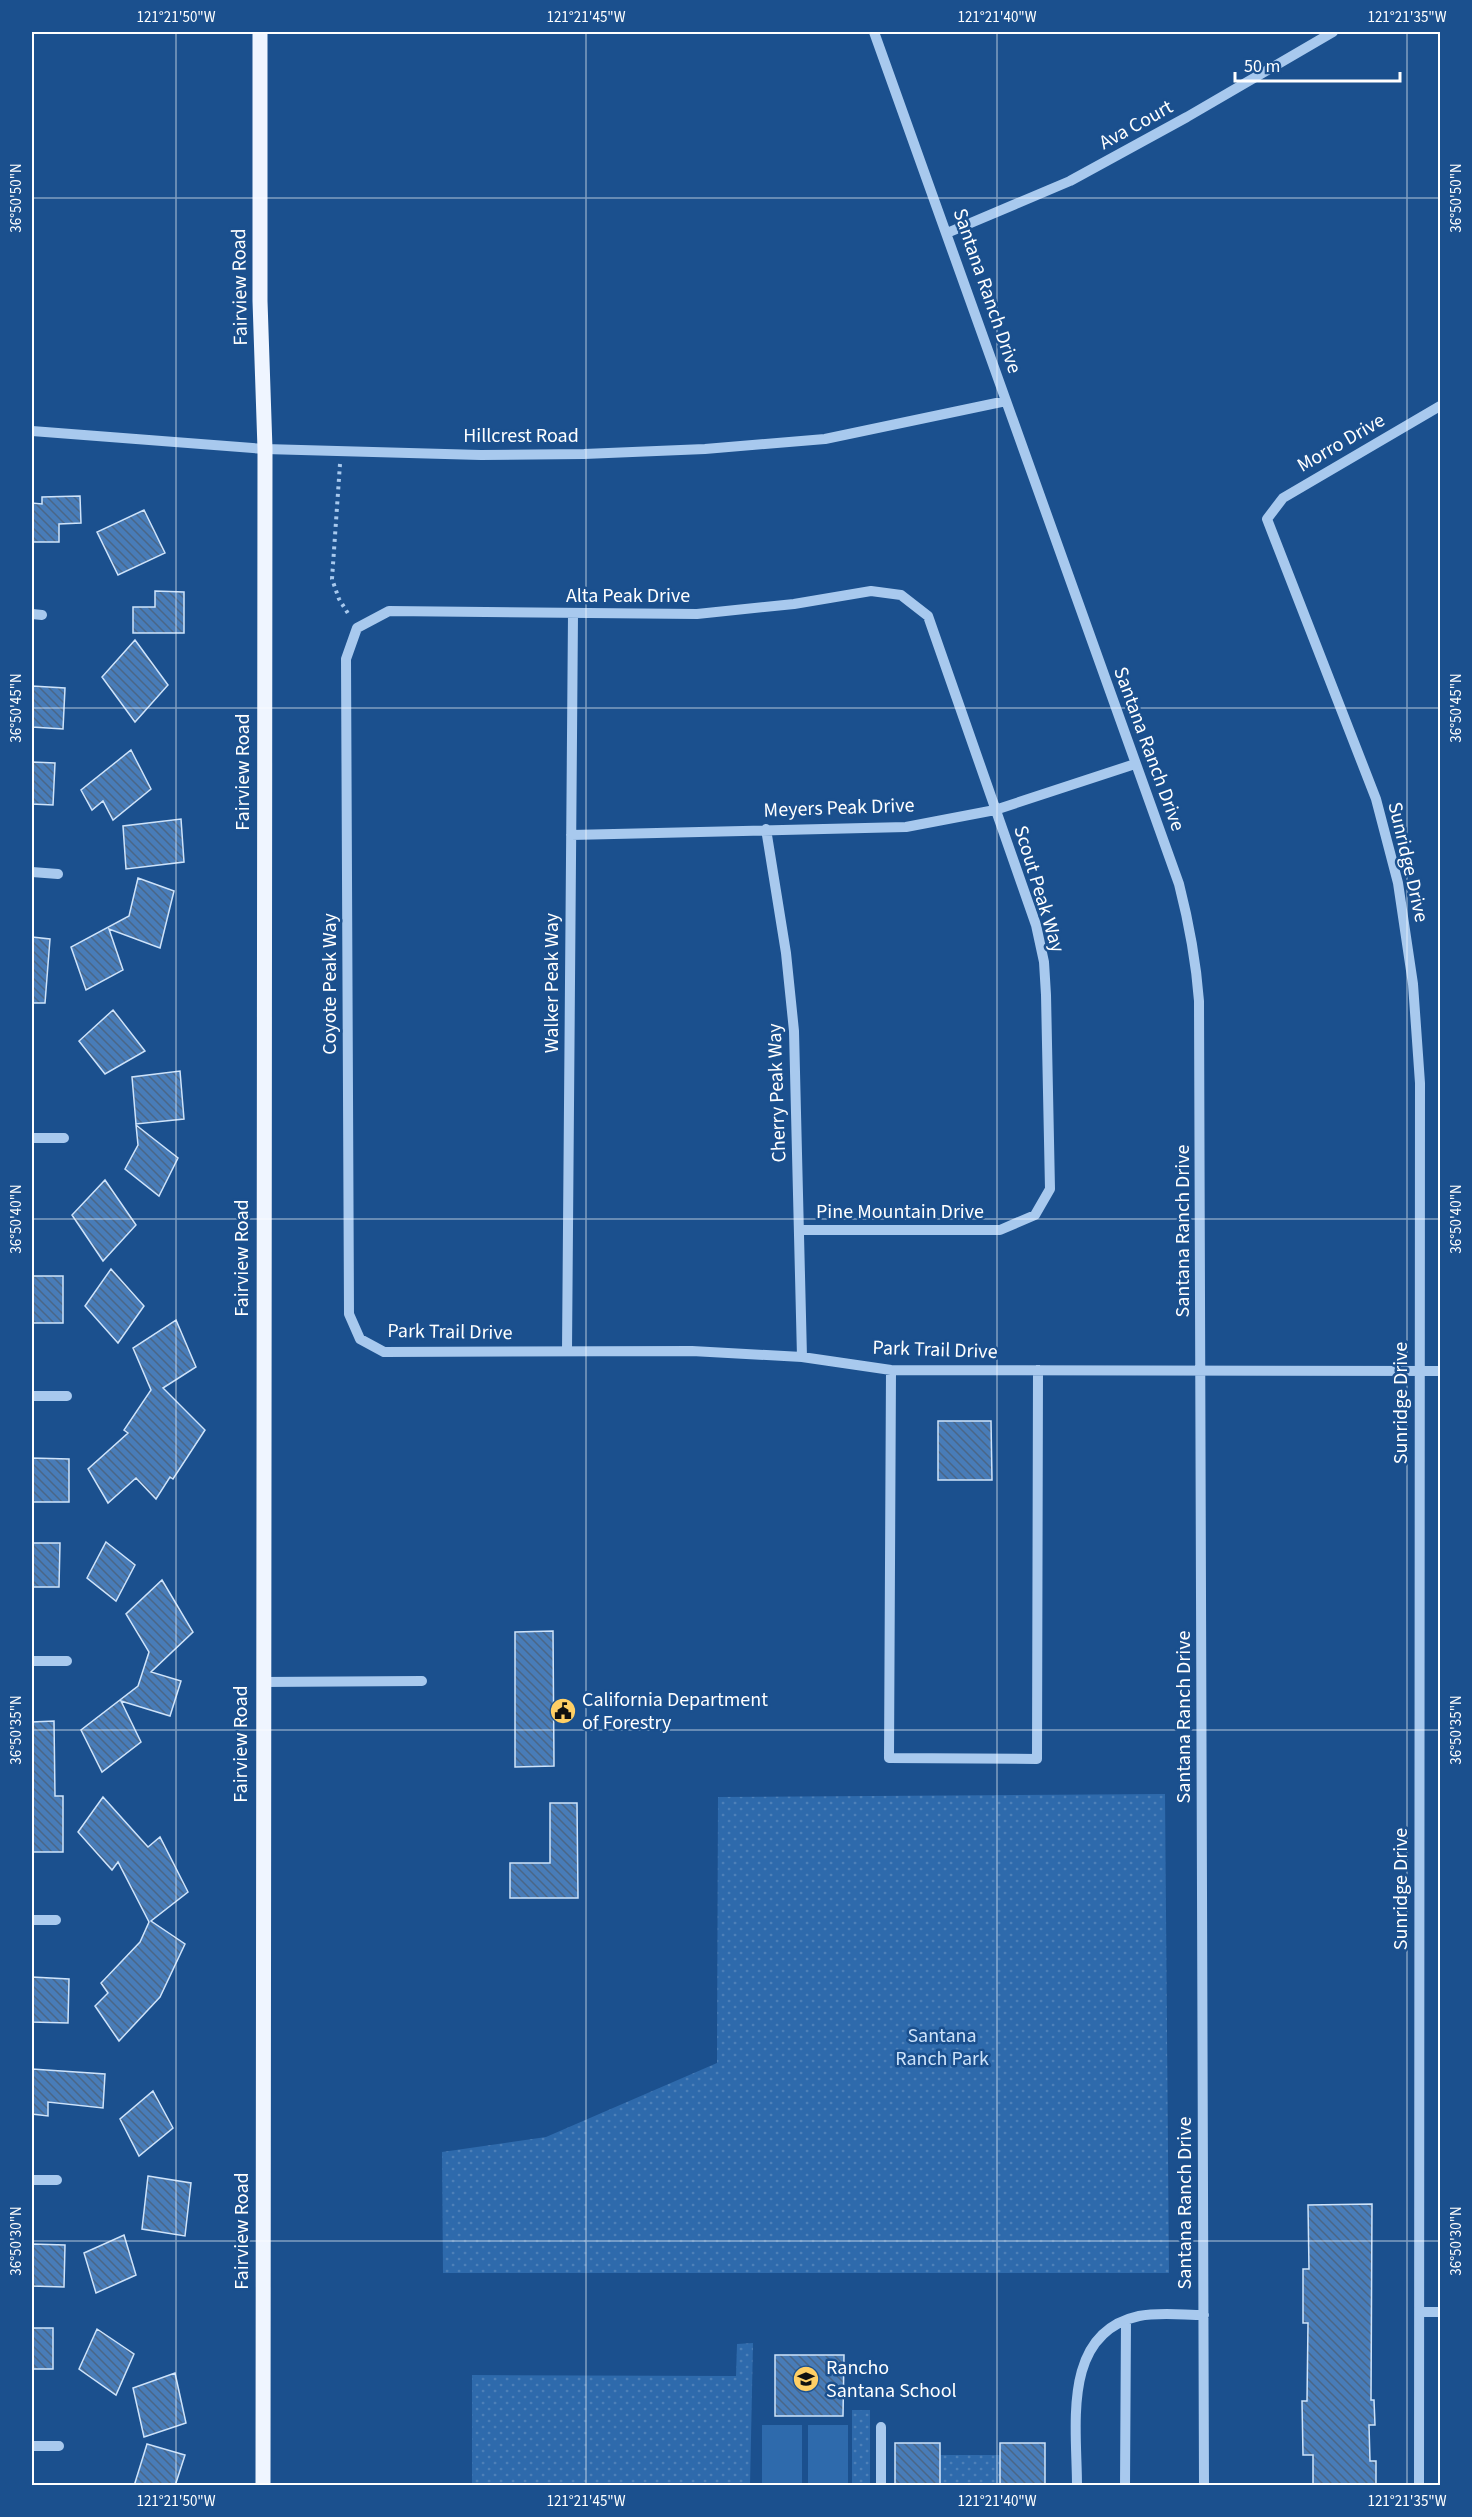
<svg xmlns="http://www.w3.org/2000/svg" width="1472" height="2517" viewBox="0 0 1472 2517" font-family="'Source Sans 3',sans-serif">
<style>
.green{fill:url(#green-dots)}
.pitch{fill:#2e6aac}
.building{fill:url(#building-back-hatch);stroke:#cee3fa;stroke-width:1.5}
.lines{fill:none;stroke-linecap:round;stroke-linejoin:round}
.path{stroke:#a8c9ee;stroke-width:4;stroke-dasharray:3 4.5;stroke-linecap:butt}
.minor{stroke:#a8c9ee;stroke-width:10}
.major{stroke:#eff5ff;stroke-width:15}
.ticks{fill:none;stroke:#fff;stroke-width:1.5;stroke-opacity:0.45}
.labels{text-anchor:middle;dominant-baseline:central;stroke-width:5;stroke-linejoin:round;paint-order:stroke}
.street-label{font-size:20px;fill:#fff;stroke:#1b508e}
.poi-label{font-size:20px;fill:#fff;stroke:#1b508e;text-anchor:start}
.park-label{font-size:20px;fill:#cee3fa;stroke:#1b508e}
.neatline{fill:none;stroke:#fff;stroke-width:2}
.ticks-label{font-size:15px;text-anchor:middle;fill:#fff}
</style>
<defs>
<pattern id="green-dots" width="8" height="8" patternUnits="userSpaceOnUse" patternTransform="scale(1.5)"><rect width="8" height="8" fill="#2e6aac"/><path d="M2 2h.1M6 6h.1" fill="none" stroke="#4d80b8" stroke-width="1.8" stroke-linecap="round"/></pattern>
<pattern id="building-back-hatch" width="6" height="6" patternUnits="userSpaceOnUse" patternTransform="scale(1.5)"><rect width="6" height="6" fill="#487cb8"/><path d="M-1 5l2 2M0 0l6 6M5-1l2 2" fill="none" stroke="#4a6687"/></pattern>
</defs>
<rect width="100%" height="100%" fill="#1b508e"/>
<path class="green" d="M1165,1794L1169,2273H443L442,2152L546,2137L717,2063L718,1797Z
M753,2343L750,2485H472V2375L736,2376L737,2344Z
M852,2410H870V2485H852Z
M940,2455H1000V2485L940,2486Z"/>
<path class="pitch" d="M762,2425H802V2485H762Z
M808,2425H848V2485H808Z"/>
<path class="building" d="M80,496L81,523L59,524V542H32V503L42,504V497Z
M144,510L165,553L118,575L97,532Z
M155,591L184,592V633H133V607H155Z
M135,640L168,685L135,722L102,677Z
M32,686L65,688L63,729L32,727Z
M131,750L151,789L113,820L103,801L92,810L81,790Z
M32,762L55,763L53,805L32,804Z
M181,819L184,862L126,869L123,826Z
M138,878L174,891L160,948L109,929L123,970L86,990L71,947L129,916Z
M32,937L50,939L45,1003H32Z
M113,1010L145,1051L105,1074L79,1041Z
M180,1071L184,1119L136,1124L132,1077Z
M136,1125L178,1158L159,1196L125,1169L138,1145Z
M105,1180L136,1225L103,1261L72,1215Z
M111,1269L144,1306L118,1343L85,1306Z
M32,1276H63V1323H32Z
M176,1320L196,1367L163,1388L205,1430L173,1479L170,1477L156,1499L136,1478L108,1503L88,1469L128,1433L124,1430L151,1390L133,1348Z
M938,1421H991L992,1480H938Z
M32,1458L69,1459V1502H32Z
M106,1542L135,1565L116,1601L87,1578Z
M32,1543H60L59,1587H32Z
M162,1580L193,1632L151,1672L181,1681L170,1716L121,1701L141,1742L102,1772L81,1730L138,1686L149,1652L126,1614Z
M553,1631L554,1766L515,1767V1632Z
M54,1721L55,1796H63V1852H32V1722Z
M103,1797L148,1847L160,1837L188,1892L151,1921L185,1944L160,1997L119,2041L95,2006L108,1993L101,1983L140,1942L149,1922L118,1862L112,1870L78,1832Z
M550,1803H577L578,1898H510V1863H550Z
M32,1977L69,1979L68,2023L32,2022Z
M32,2069L105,2074L103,2108L48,2102V2116L32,2114Z
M153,2091L173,2128L139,2156L120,2119Z
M148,2176L191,2183L185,2236L142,2229Z
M1372,2204L1371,2400H1374L1375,2425H1369L1370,2461H1376V2486H1313V2455H1303L1302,2401H1307L1308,2323H1303V2269H1309L1308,2205Z
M124,2235L136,2275L96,2293L84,2253Z
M32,2244L65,2245L64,2287L32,2286Z
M32,2328H53V2369H32Z
M97,2329L134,2354L116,2395L79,2369Z
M775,2355H844L843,2416H775Z
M175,2373L186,2423L144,2437L133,2388Z
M895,2443H940V2486H895Z
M1000,2443H1045V2486H1000Z
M147,2444L185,2455L175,2486H134Z"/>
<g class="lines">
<path class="path" d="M340,464L332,579L339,599L349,615"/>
<path class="minor" d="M874,32L1179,884C1189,923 1196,961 1199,1001L1204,2486
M947,233L1070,181L1187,117L1333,32
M32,431L265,449L481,455L584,454L705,449L825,439L1006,401
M32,614L42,615
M766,829L786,953L794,1031L802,1357
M571,835L906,827L995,810L1135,764
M32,872L58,874
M32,1138H64
M799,1230H1000L1035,1215L1050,1189L1046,995L1044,962L1036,925L928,616L901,595L871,591L794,604L697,614L389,611L357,628L346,659L349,1314L360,1339L384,1352L692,1351L802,1357L891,1370L1440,1371
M567,1351L573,614
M891,1370L889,1758L1037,1759L1038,1370
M32,1396H67
M32,1661H67
M262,1682L422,1681
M32,1920H56
M32,2180H57
M1420,2312H1440
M32,2446H59
M881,2486V2427
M1077,2486C1077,2426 1061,2333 1139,2316C1159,2312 1183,2315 1204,2315
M1125,2486L1126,2320
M1419,2486L1420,1083L1413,984L1398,883L1376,799L1267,519L1283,498L1440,406"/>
<path class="major" d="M260,32V301L265,449L263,2486"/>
</g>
<path class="ticks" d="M176,32V2486M586,32V2486M997,32V2486M1407,32V2486M32,198H1440M32,708H1440M32,1219H1440M32,1730H1440M32,2241H1440"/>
<defs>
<g id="civic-disc" transform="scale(1.35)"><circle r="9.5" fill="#ffcf65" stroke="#1b508e"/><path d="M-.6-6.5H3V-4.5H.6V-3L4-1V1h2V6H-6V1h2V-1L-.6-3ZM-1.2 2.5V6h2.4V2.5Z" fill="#111"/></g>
<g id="school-disc" transform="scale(1.35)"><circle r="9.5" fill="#ffcf65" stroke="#1b508e"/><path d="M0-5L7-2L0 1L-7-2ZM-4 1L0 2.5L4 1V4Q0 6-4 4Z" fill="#111"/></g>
</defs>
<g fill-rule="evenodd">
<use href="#civic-disc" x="563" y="1711"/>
<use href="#school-disc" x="806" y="2379"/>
</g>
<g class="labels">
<g class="street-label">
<text transform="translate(1136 125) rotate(-29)">Ava Court</text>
<text transform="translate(240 287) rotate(-91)">Fairview Road</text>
<text transform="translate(987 291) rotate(71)">Santana Ranch Drive</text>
<text x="521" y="436">Hillcrest Road</text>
<text transform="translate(1341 443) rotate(-30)">Morro Drive</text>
<text x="628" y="596">Alta Peak Drive</text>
<text transform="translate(1149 749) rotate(70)">Santana Ranch Drive</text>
<text transform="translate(243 772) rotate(-90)">Fairview Road</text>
<text transform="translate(839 808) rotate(-2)">Meyers Peak Drive</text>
<text transform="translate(1408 862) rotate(77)">Sunridge Drive</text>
<text transform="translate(1039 889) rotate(73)">Scout Peak Way</text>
<text transform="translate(552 983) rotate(-90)">Walker Peak Way</text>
<text transform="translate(330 984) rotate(-90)">Coyote Peak Way</text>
<text transform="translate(777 1093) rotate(-92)">Cherry Peak Way</text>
<text x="900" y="1212">Pine Mountain Drive</text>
<text transform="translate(1183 1231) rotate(-90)">Santana Ranch Drive</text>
<text transform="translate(242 1258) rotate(-90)">Fairview Road</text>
<text transform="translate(450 1332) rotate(1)">Park Trail Drive</text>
<text transform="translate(935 1350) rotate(2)">Park Trail Drive</text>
<text transform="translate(1401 1403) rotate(-90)">Sunridge Drive</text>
<text transform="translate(1184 1717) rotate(-90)">Santana Ranch Drive</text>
<text transform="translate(241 1744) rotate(-90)">Fairview Road</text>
<text transform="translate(1401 1889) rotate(-90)">Sunridge Drive</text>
<text transform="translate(1185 2203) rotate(-90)">Santana Ranch Drive</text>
<text transform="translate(242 2231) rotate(-90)">Fairview Road</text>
</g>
<g class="poi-label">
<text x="582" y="1700">California Department<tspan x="582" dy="23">of Forestry</tspan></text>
<text x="826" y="2368">Rancho<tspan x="826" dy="23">Santana School</tspan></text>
</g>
<g class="park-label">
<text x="942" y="2036">Santana<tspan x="942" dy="23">Ranch Park</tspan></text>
</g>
</g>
<rect width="1472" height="2517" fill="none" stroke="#1b508e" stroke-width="66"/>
<path d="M1235 72v9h165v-9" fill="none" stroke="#ffffff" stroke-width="3"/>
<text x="1244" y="72" font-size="18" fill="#ffffff" stroke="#1b508e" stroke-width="4.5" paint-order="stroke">50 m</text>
<rect x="33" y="33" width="1406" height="2451" class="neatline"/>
<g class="ticks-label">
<text x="176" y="22">121°21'50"W</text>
<text x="586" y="22">121°21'45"W</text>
<text x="997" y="22">121°21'40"W</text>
<text x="1407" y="22">121°21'35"W</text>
<text transform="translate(16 198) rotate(-90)" y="5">36°50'50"N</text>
<text transform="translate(1456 198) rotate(-90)" y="5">36°50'50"N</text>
<text transform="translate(16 708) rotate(-90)" y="5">36°50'45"N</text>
<text transform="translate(1456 708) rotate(-90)" y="5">36°50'45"N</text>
<text transform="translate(16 1219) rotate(-90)" y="5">36°50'40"N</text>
<text transform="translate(1456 1219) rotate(-90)" y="5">36°50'40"N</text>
<text transform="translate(16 1730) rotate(-90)" y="5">36°50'35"N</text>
<text transform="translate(1456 1730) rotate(-90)" y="5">36°50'35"N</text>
<text transform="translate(16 2241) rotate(-90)" y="5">36°50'30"N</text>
<text transform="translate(1456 2241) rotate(-90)" y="5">36°50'30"N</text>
<text x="176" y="2506">121°21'50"W</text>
<text x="586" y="2506">121°21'45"W</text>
<text x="997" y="2506">121°21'40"W</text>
<text x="1407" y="2506">121°21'35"W</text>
</g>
</svg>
